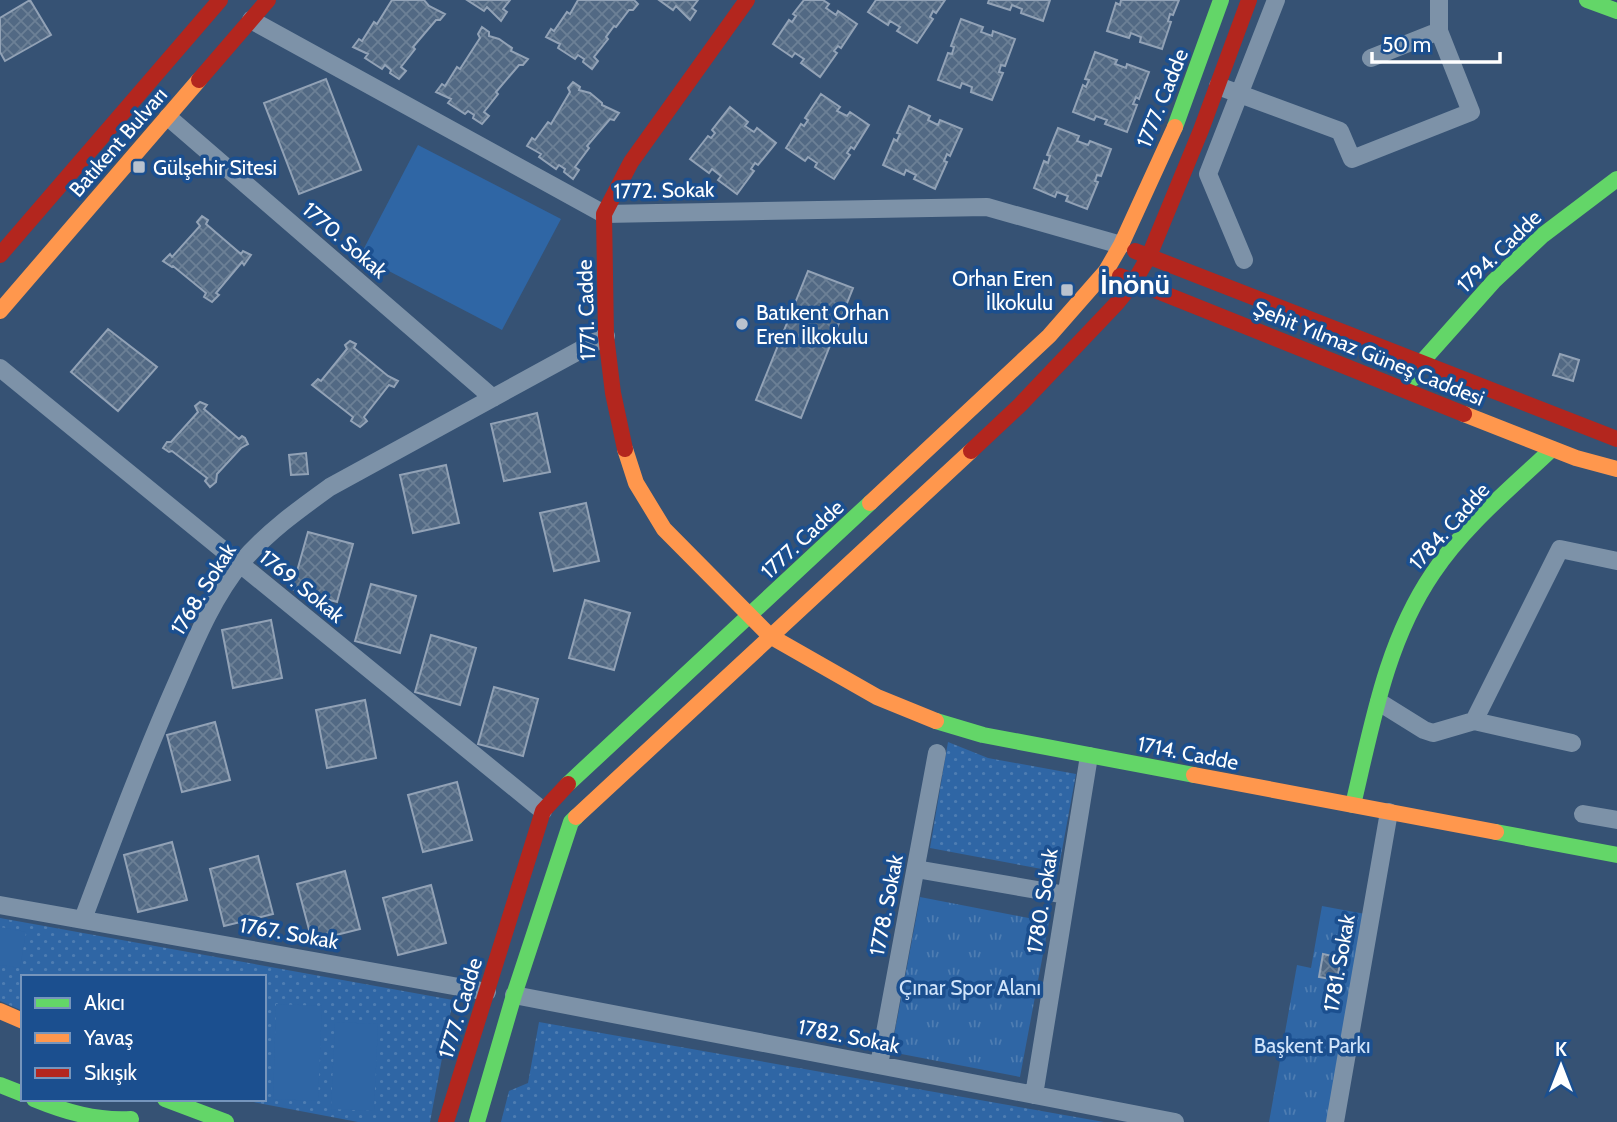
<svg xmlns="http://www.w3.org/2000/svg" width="1617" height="1122" viewBox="0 0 1617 1122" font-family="Cabin,sans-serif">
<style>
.grass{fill:url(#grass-dots)}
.park{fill:url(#park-tufts)}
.pitch{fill:#2f66a5}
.building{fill:url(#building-cross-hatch);stroke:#92a2b6;stroke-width:2}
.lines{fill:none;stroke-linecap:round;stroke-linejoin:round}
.street{stroke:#7d92a8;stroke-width:18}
.fast{stroke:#63d668;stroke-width:16}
.slow{stroke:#ff974d;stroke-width:16}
.jam{stroke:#b3261e;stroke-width:16}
.poi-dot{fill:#b9c2ce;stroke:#1b4f8f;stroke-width:2.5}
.labels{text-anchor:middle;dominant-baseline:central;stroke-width:7;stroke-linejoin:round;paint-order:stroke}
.street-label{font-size:21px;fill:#fff;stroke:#1b4f8f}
.poi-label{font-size:21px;fill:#fff;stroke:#1b4f8f;text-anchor:start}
.park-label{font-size:21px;fill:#cfe3fa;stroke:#1b4f8f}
.district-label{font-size:28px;font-weight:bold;fill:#fff;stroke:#1b4f8f}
</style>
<defs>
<pattern id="grass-dots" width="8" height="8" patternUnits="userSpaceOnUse" patternTransform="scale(1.75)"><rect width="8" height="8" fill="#2f66a5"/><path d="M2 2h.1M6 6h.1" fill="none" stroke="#4e7db2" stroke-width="1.8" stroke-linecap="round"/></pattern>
<pattern id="park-tufts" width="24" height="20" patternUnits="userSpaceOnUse" patternTransform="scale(1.75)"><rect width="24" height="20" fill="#2f66a5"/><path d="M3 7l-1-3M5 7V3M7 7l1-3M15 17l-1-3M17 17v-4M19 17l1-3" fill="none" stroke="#4e7db2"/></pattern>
<pattern id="building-cross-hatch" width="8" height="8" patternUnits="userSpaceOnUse" patternTransform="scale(1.75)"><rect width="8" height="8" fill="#526984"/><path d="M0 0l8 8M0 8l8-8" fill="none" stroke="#6c8096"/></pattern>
</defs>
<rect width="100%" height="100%" fill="#365274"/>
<path class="grass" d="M948,742L988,758L1076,774L1058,872L930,848Z
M0,918L453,1000L430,1122H358L237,1099H264V977H23V1011L0,1001Z
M539,1022L1104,1122H501L509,1091L528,1083Z"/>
<path class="park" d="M920,897L1049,922L1020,1077L891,1052Z
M1322,906L1365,914L1329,1122H1269L1297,965L1311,968Z"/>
<path class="pitch" d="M418,145L561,219L502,330L360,256Z
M0,927L26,932L20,968L0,965Z
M276,1004L322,1006L318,1101L273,1099Z
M335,1022L378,1024L374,1111L331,1109Z"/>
<path class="building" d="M30,0L51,35L5,61L0,52V18Z
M392,0H424L429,6L445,14L440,20H436L413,47L415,49L401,67L406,71L399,79L390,73L391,70L385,65L382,69L365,58L368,54L353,47L359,39L362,41L374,22L377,24Z
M467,0H510L503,9L507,12L501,21L487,7L484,11Z
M578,0H634L638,4L633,10H629L616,27L614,26L606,37L608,39L594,57L598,61L592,69L583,62L584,59L578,55L575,59L558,48L560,44L546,37L551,29L554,31L567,12L570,14Z
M659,0H698L692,8L696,11L690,20L676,6L673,10Z
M804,0H823L829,4L826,8L836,15L838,11L857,24L841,48L838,46L834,51L837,53L820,77L801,63L804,59L795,53L792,57L773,44L789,20L792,22L796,16L793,14Z
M876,0H945L936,13L933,11L930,17L933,19L917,43L897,31L900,27L890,21L888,25L868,12Z
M989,0H1050L1043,21L1021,13L1022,9L1012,5L1010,10L988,3Z
M1121,0H1179L1173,15L1170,14L1168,21L1171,22L1162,49L1140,42L1141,37L1131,33L1129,38L1107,31L1116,3L1120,5Z
M961,19L983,27L981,32L992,36L993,31L1015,39L1005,66L1001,65L999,72L1003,73L992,100L971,92L972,87L962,83L960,88L938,80L948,53L952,54L954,47L951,46Z
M482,27L489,32V36L499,39L512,48L511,51L528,59L523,65H519L496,92L498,94L484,112L489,116L482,124L473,118L474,115L468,111L465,114L448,103L451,99L436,92L442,84L445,86L457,67L460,69L480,38L478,34Z
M1095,52L1117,60L1115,64L1126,68L1127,64L1149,72L1139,99L1136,97L1133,104L1137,105L1127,132L1105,124L1107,120L1096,116L1094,120L1073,112L1083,85L1086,87L1089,80L1085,79Z
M326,79L361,170L299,194L264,103Z
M573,82L580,87L579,90L590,93L602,103V105L619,113L614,120L610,119L587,146L589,148L575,167L579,170L573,179L564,172L565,169L559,165L556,169L539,157L541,154L527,146L532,138L535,140L548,122L551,124L570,92L568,88Z
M821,94L840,107L837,111L847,116L850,112L869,125L854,149L851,147L847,153L850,155L834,179L815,167L817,163L808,157L805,161L786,148L801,124L804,126L808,120L805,118Z
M909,106L930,116L928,120L938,125L940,120L962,129L950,156L947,154L944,161L947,162L935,189L914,179L916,175L906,170L904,175L883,165L894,139L897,141L900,134L897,133Z
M730,107L748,122L745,126L754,132L757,128L776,143L758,165L755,163L751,169L754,171L737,194L718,180L721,176L712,169L709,173L690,159L708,136L711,138L715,133L712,130Z
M1058,128L1079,136L1077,141L1088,145L1090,141L1111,149L1101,176L1097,175L1095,181L1098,182L1087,209L1066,201L1068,196L1057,192L1055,197L1034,188L1044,161L1048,163L1050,156L1047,155Z
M202,216L208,220L206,224L241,254L243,251L251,255L244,265L242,262L216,293L219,295L212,302L204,297L206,293L173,266L172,267L163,261L170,254L172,257L200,226L197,222Z
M808,271L853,288L801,418L756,400Z
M108,329L157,367L118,411L71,372Z
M350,341L356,344L354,348L388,376L398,381L394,387L389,385L364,417L367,421L360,427L351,421L353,417L312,385L318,379L321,381L347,349L345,345Z
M1560,354L1579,360L1573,381L1553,375Z
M200,402L207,405L204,409L239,439L242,436L245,438L248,444L241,448L217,474L216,482L210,487L205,481L207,478L172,451L169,452L163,448L167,442H171L198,412L195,406Z
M537,413L550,472L504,481L491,424Z
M306,453L308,474L291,475L289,455Z
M446,465L459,523L413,533L400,475Z
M586,503L599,561L554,571L540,513Z
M308,532L353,544L337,602L292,589Z
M371,584L416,596L400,653L355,641Z
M585,600L630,613L614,670L569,658Z
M271,620L282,678L233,688L222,630Z
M431,635L476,648L460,705L415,692Z
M494,687L538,699L523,756L478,744Z
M365,700L376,758L327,768L316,710Z
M215,722L230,780L182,792L167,735Z
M457,782L472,840L423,852L408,795Z
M172,842L187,900L138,912L124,855Z
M258,856L273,914L224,926L210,869Z
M345,871L360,929L312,941L297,884Z
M431,885L446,943L398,955L383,898Z
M1323,954L1341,958L1337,980L1319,977Z"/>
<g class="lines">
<path class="street" d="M251,20L604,214L987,207L1121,245
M1371,58L1439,31
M1218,86L1340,131L1352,159L1471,112L1439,31V0
M168,117L493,398
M1244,260L1208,174L1276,0
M0,368L543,811
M1379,702L1424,730L1433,733L1474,721L1572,743
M1474,721L1560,549L1617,561
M1583,814L1617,820
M916,869L1066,895
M0,905L487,992
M83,919C113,839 143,759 178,680C195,641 213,597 241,563C266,533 298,510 330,487L606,336
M514,995L1175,1122
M879,1065L937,753
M1034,1095L1089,756
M1335,1122L1389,812"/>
<path class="fast" d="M1587,0L1617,11
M1175,127L1221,0
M1414,378L1420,364L1494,281L1543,235L1617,179
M936,721L983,735L1194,775
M568,784L870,503
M1353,805C1372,725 1386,642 1433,573C1465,525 1511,488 1552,449
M1496,832L1617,855
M0,1085L23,1094
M34,1099C66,1112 96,1121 131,1119
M165,1099L226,1122
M477,1122L514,995L571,822L576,817"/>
<path class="slow" d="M0,311L199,80
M1464,414L1576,458L1617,469
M625,449L636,483L664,529L770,636L877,697L936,721
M870,503L1049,336L1106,271L1121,245L1175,127
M1194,775L1496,832
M576,817L971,451
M0,1011L23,1021"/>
<path class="jam" d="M199,80L268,0
M1135,251L1617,439
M0,255L220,0
M1120,276L1464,414
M625,449L613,393L606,336L604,214L631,162L747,0
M971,451L1020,405L1117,303L1134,282L1149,256L1201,130L1249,0
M446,1122L543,811L568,784"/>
</g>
<g class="poi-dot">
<rect x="132" y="160" width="14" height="14" rx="3.5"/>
<rect x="1060" y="283" width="14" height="14" rx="3.5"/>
<circle cx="742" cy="324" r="7"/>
</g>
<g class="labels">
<g class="street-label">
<text transform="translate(1162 98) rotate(-68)">1777. Cadde</text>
<text transform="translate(118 142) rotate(-49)">Batıkent Bulvarı</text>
<text transform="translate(664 190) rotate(-1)">1772. Sokak</text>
<text transform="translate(345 240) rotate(41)">1770. Sokak</text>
<text transform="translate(1499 251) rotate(-44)">1794. Cadde</text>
<text transform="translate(586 310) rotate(-92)">1771. Cadde</text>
<text transform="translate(1369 353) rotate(22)">Şehit Yılmaz Güneş Caddesi</text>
<text transform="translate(1449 526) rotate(-48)">1784. Cadde</text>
<text transform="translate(802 539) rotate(-43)">1777. Cadde</text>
<text transform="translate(302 586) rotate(39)">1769. Sokak</text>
<text transform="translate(203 589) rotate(-58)">1768. Sokak</text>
<text transform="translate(1188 753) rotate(11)">1714. Cadde</text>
<text transform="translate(1042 901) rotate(-81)">1780. Sokak</text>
<text transform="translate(886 905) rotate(-79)">1778. Sokak</text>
<text transform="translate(289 933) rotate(10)">1767. Sokak</text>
<text transform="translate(1339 963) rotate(-80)">1781. Sokak</text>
<text transform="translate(460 1008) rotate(-73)">1777. Cadde</text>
<text transform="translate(849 1036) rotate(11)">1782. Sokak</text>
</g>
<g class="poi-label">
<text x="153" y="167">Gülşehir Sitesi</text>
<text x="1053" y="278" text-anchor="end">Orhan Eren<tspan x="1053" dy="24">İlkokulu</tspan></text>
<text x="756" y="312">Batıkent Orhan<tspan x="756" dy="24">Eren İlkokulu</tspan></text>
</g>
<g class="park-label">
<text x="970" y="987">Çınar Spor Alanı</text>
<text x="1312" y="1045">Başkent Parkı</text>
</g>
<g class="district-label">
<text x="1135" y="284">İnönü</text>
</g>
</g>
<rect x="21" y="975" width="245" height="126" fill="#1b4f8f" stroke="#7695bc" stroke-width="2"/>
<rect x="35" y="998" width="35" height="10" fill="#63d668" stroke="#7695bc" stroke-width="2"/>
<text x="84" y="1010" font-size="21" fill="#ffffff">Akıcı</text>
<rect x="35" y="1033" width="35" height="10" fill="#ff974d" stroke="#7695bc" stroke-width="2"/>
<text x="84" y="1045" font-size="21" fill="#ffffff">Yavaş</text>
<rect x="35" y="1068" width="35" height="10" fill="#b3261e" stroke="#7695bc" stroke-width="2"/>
<text x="84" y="1080" font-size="21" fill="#ffffff">Sıkışık</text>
<g transform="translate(1561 1066)" stroke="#1b4f8f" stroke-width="5" paint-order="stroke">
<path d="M0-5L12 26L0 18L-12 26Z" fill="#ffffff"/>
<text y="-10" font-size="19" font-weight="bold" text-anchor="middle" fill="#ffffff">K</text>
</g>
<path d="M1372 52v10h128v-10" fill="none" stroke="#ffffff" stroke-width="3.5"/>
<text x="1382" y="52" font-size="21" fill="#ffffff" stroke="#1b4f8f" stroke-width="5" paint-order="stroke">50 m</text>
</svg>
